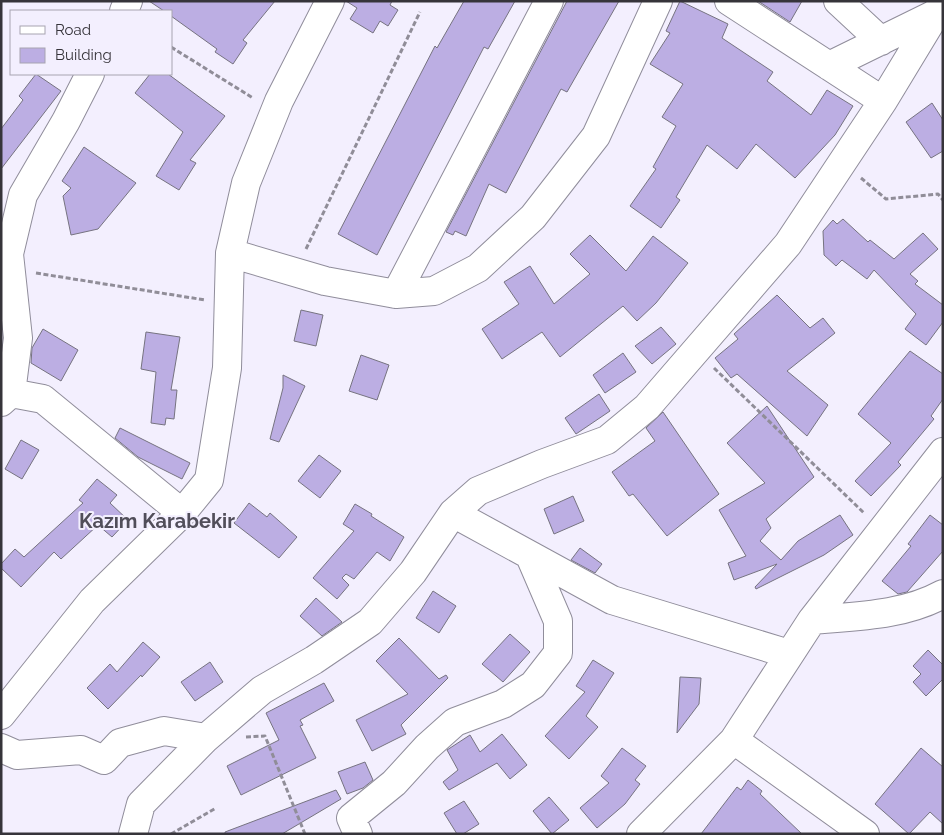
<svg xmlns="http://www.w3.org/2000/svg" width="944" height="835" viewBox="0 0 944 835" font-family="Raleway,sans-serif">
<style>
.building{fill:#bcaee3;stroke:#767380}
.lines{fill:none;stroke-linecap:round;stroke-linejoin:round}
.minor-casing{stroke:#908d9b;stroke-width:30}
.path{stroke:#908d98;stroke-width:3;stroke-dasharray:5 2.5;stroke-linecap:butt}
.minor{stroke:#fff;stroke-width:28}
.labels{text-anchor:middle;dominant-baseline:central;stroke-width:4;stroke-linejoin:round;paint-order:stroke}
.district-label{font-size:20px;font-weight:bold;fill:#514e5a;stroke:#f3effe}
</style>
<rect width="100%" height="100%" fill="#f3effe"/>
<path class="building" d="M149,1H275L243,40L247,43L233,64L215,52L217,49L171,16V11H164Z
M346,1H392L390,5L398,10L388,26L380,21L373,33L350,19L357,8Z
M464,1H515L488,49L484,47L377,255L338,234L435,46L437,48Z
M567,1H619L567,92L561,89L506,193L489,184L466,236L455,231L453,235L446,232Z
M680,1L728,24L722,38L773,72L767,81L811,115L827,90L853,106L835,135L795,178L756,144L737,169L707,145L676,197L680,200L661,228L630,206L656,169L653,167L676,126L662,117L683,84L650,64L670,33L666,31Z
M758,1H802L790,22Z
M36,74L61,91L1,169V129L23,100L19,96Z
M150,74H168L225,116L190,160L196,163L179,190L156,176L183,132L135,93Z
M932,103L943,120V151L931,158L906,122Z
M84,147L136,183L98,229L71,235L63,196L71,188L62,181Z
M843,219L868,242L870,240L894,259L923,233L938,249L910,274L918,281L915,284L943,305V322L926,345L905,329L916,314L874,270L867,279L842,260L836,266L824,255L823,231L833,220L837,224Z
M590,235L626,271L653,236L688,263L656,303L637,321L623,306L560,357L542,332L502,359L482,329L519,304L504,282L530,266L554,304L590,274L570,254Z
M777,295L810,328L823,318L835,333L787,371L828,405L807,436L737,374L731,378L715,358L738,339L734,334Z
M301,310L323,315L316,346L294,341Z
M661,327L676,344L652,364L635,346Z
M43,329L78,350L61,381L31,363L32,348Z
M146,332L180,337L171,390H177L174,419L166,418L165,425L151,423L156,372L141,369Z
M910,351L943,374V399L931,416L934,419L898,462L901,465L871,496L855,481L891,443L858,414Z
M623,353L636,372L605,393L593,375Z
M361,355L389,365L377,400L349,391Z
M283,375L305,386L279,442L270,439L283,388Z
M599,394L610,411L576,434L565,418Z
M767,406L814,477L766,519L771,528L760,541L781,560L798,541L840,515L853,535L824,555L756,589L755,587L777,564L734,580L728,563L746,556L719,510L765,483L727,443Z
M663,412L719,494L667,536L633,494L629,496L612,472L655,441L646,428Z
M120,428L190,463L182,479L138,457L115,438Z
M21,440L39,450L22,479L5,469Z
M319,455L341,471L320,498L298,481Z
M97,479L117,495L110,503L128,520L112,537L98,525L61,559L54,552L21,587L1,568V564L15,549L24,557L83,503L79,500Z
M573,496L584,521L554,534L544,509Z
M249,503L267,517L270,513L297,537L279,558L234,523Z
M355,504L372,514L371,516L404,537L390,561L377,552L354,579L346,574L342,578L349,585L337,599L313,578L354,531L343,524Z
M930,515L943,525V551L907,592L898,594L882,581L911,546L908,544Z
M580,548L602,564L595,573L571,560Z
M433,591L456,606L439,633L416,618Z
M316,598L342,622L322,636L300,616Z
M510,634L530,652L503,682L482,664Z
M399,638L439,679L446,675L448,678L401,725L406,734L372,751L356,720L408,694L376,661Z
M143,642L160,657L142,677L141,675L108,709L87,688L110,664L117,672Z
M928,650L943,665V679L926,696L913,682L921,674L913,666Z
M593,660L614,673L586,716L598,727L569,759L545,736L585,692L576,686Z
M210,662L223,682L195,701L181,682Z
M680,677L701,678L699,704L677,733Z
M324,683L334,701L300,720L303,725L300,726L316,758L241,795L227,766L279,740L266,713Z
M502,734L527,765L510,779L497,763L449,790L443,782L458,770L447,750L470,735L480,752Z
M622,748L646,766L635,780L640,784L625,804L597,828L580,808L609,783L601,776Z
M921,748L943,767V824L930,812L909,834L875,804Z
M365,762L373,780L363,788L347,794L338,772Z
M748,780L762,791L760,794L802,834H701L737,787L741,790Z
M336,790L341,799L282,834H225V832Z
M549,797L569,820L552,834L533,811Z
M464,801L479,824L463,834H457L444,813Z"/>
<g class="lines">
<g class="minor-casing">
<path id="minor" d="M729,1L883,101
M838,1L881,41
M124,11L128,1
M829,66L935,14
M230,253L325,281L396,294L434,291L478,268L533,217L596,136L658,1
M396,294L549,1
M11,393L43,399L182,513
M1,402L11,393L18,338L9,254L23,195L66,121L90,74
M453,513L612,600L789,654
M812,620C856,616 903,616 943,594
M1,715L92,601L182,513L209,480L227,368L230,253L246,183L279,101L330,1
M734,740L865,834
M1,748L17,755L81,750L104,760L120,743L164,731L206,738
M133,834L141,804L206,738L262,690L314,660L370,622L413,572L453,513L478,491L542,464L607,440L647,407L788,244L883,101L943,2
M358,834L351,818L394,783L427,747L455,722L503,704L533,685L558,653V621L530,556
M641,834L734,740L812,620L943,452"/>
</g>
<path class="path" d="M171,47L253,98
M861,178L886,199L938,194L943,200
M306,249L420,12
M36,273L205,300
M714,368L864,513
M246,737L265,736L305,834
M171,834L216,808"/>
<use href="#minor" class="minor"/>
</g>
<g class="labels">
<g class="district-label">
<text x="157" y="521">Kazım Karabekir</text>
</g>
</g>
<rect width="944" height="835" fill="none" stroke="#36343a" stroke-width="5"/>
<rect x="10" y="10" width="162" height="65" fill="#f3effe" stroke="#a7a4b0"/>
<rect x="20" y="26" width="25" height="8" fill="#ffffff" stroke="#a7a4b0"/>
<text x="55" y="35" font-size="15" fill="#36343a">Road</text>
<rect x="20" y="48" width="25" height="15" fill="#bcaee3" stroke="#a7a4b0"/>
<text x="55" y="60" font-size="15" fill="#36343a">Building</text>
</svg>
